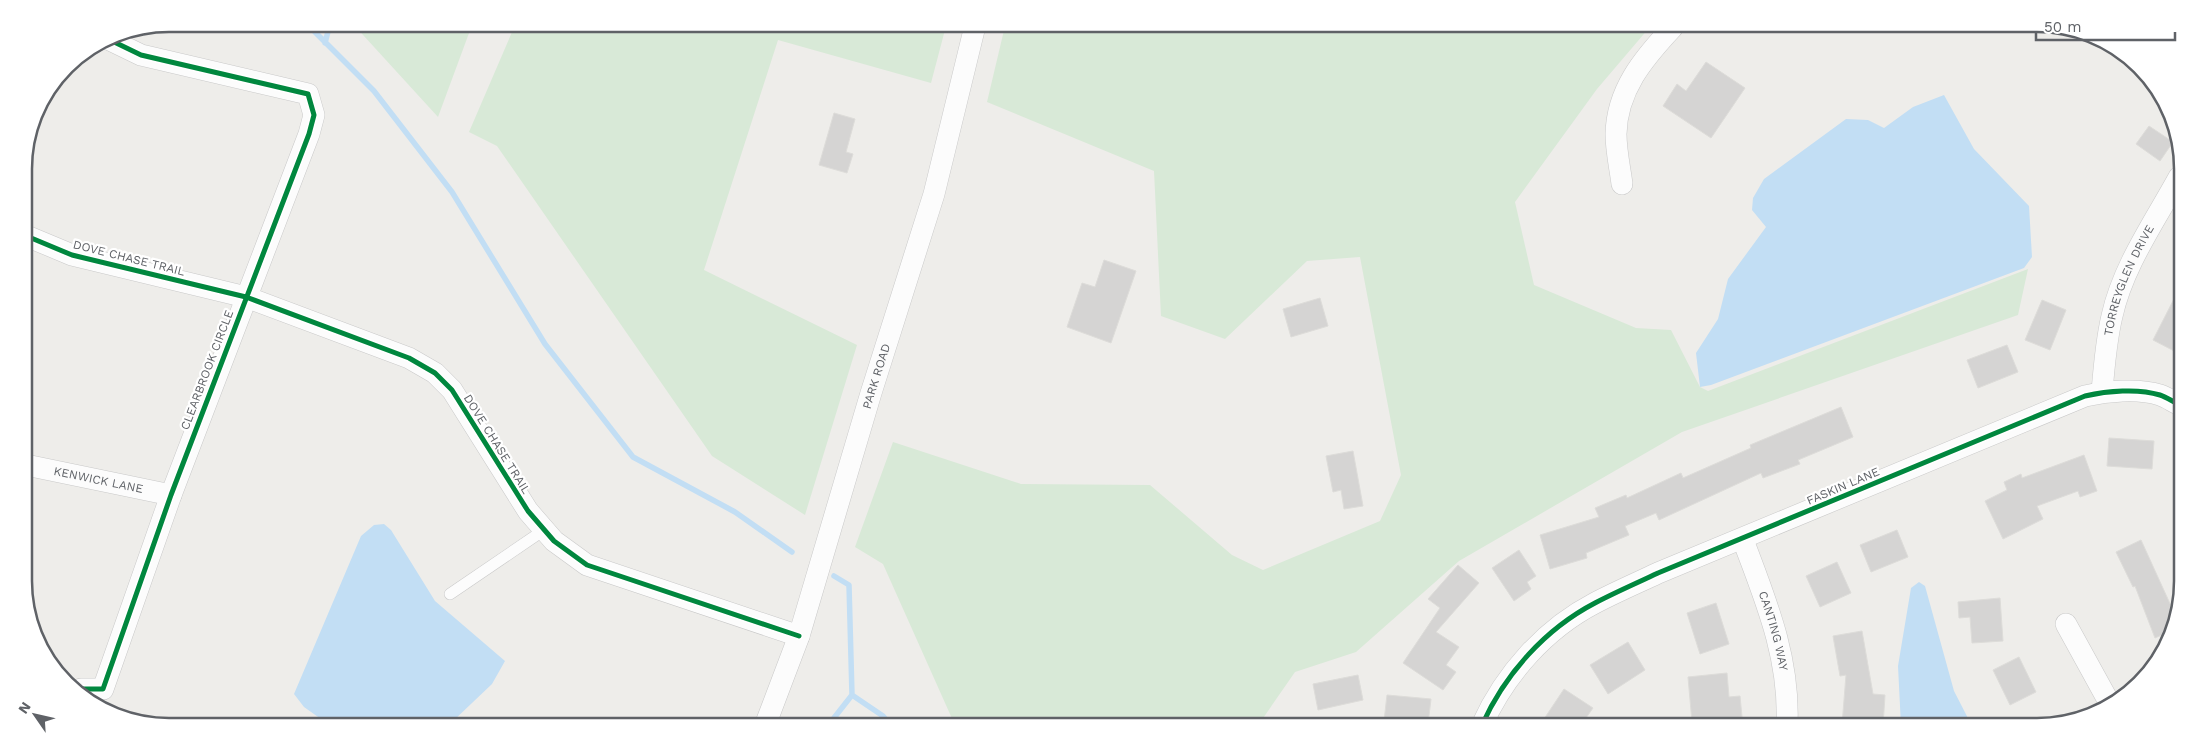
<svg xmlns="http://www.w3.org/2000/svg" width="2206" height="750" viewBox="0 0 2206 750" font-family="'Work Sans',sans-serif">
<style>
.green{fill:#d8e9d7}
.water{fill:#c2def4}
.lines{fill:none;stroke-linecap:round;stroke-linejoin:round}
.stream{stroke:#c2def4;stroke-width:5.5}
.building{fill:#d5d4d3;stroke:#dddcd9}
.service-casing{stroke:#c9c9c9;stroke-width:12}
.minor-casing{stroke:#c9c9c9;stroke-width:22}
.service{stroke:#fcfcfc;stroke-width:11}
.minor{stroke:#fcfcfc;stroke-width:21}
.cycleway-casing{stroke:#fff;stroke-width:8}
.cycleway{stroke:#00873e;stroke-width:5}
.labels{text-anchor:middle;dominant-baseline:central;stroke-width:4.5;stroke-linejoin:round;paint-order:stroke}
.street-label{font-size:12px;fill:#5f6267;stroke:#fff}
.rim{fill:none;stroke:#5f6267;stroke-width:2.5}
</style>
<rect width="100%" height="100%" fill="#eeedea"/>
<path class="green" d="M353,24L472,25L438,117Z
M515,25L946,26L931,83L778,40L704,270L857,345L805,515L712,456L497,146L469,132Z
M1005,26L1649,28L1597,89L1515,202L1534,285L1636,328L1671,330L1700,387L1708,391L2028,269L2018,315L1682,432L1459,561L1356,652L1295,672L1259,724L954,723L883,564L855,547L893,442L1021,484L1150,485L1232,555L1263,570L1380,521L1401,475L1360,257L1307,261L1225,339L1161,316L1154,171L987,102Z"/>
<path class="water" d="M1944,95L1974,149L2029,206L2032,257L2024,268L1711,385L1700,387L1696,353L1718,319L1728,279L1766,227L1752,210L1753,198L1764,179L1846,119L1868,120L1884,128L1913,107Z
M384,524L391,530L435,601L505,661L492,684L452,722H343L321,719L304,707L294,694L361,536L374,525Z
M1919,582L1925,586L1954,691L1972,726H1901L1898,666L1911,588Z"/>
<g class="lines">
<path class="stream" d="M307,24L374,91L452,192L545,344L633,457L735,512L792,552
M325,43L330,24
M852,695L883,716L889,723
M830,723L852,695L849,585L834,576"/>
</g>
<path class="building" d="M1706,62L1745,88L1711,138L1663,106L1677,84L1686,91Z
M834,113L855,119L846,152L853,154L847,173L819,165Z
M2149,126L2173,142L2160,161L2136,144Z
M1104,260L1136,271L1111,343L1067,327L1082,283L1095,287Z
M2179,289L2178,353L2153,340Z
M1320,298L1328,326L1291,337L1283,309Z
M2042,300L2066,310L2050,350L2025,340Z
M2007,345L2018,372L1978,388L1967,360Z
M1841,407L1853,437L1798,460L1800,464L1763,478L1761,473L1659,520L1656,513L1625,526L1629,535L1586,553L1587,558L1550,569L1540,535L1599,517L1595,508L1626,495L1627,498L1681,473L1683,478L1751,448L1750,445Z
M2109,438L2154,441L2152,469L2107,466Z
M1353,451L1363,506L1344,509L1341,490L1333,492L1326,456Z
M2084,455L2097,491L2080,497L2078,491L2037,506L2043,519L2003,539L1985,501L2007,490L2004,482L2021,474L2022,478Z
M1897,530L1908,557L1871,572L1860,545Z
M2141,540L2177,619L2171,631L2155,638L2135,586L2133,587L2116,552Z
M1519,550L1536,576L1527,582L1531,589L1514,601L1492,568Z
M1837,562L1851,593L1820,607L1806,576Z
M1458,565L1479,583L1436,632L1459,647L1446,665L1456,672L1443,690L1403,663L1440,608L1428,599Z
M2000,598L2003,641L1972,643L1970,617L1959,618L1958,602Z
M1716,603L1729,644L1700,654L1687,613Z
M1862,631L1873,694L1885,695L1883,726L1842,725L1846,675L1840,676L1833,636Z
M1628,642L1645,670L1608,694L1590,665Z
M2019,657L2036,692L2010,705L1993,670Z
M1727,673L1729,697L1740,696L1742,717L1692,722L1688,677Z
M1358,675L1363,700L1318,710L1313,684Z
M1564,689L1593,708L1581,725H1540Z
M1387,695L1431,699L1428,724L1384,721Z"/>
<g class="lines">
<g class="service-casing">
<path id="service" d="M450,594L544,530"/>
</g>
<g class="minor-casing">
<g id="minor">
<path d="M1622,184C1620,168 1616,151 1616,134C1617,90 1643,59 1672,28"/>
<path d="M24,235L72,255L246,297L409,358L435,373L452,390L528,511L554,541L587,565L799,636"/>
<path id="s1" d="M2102,392C2104,367 2106,341 2112,316C2123,266 2155,221 2179,177"/>
<path id="s2" d="M26,465L171,495"/>
<path id="s3" d="M1743,540C1766,601 1790,658 1787,725"/>
<path d="M2066,624L2110,704"/>
<path d="M81,689H103L171,495L309,134L314,115L308,94L141,55L108,39"/>
<path id="s4" d="M766,723L799,636L871,393L934,194L975,26"/>
<path d="M1482,725C1505,674 1545,629 1595,603C1616,592 1637,583 1658,573L2085,396C2107,391 2138,388 2160,395C2166,397 2172,401 2178,404"/>
</g>
</g>
<use href="#service" class="service"/>
<use href="#minor" class="minor"/>
<g class="cycleway-casing">
<path id="cycleway" d="M24,235L72,255L246,297L409,358L435,373L452,390L528,511L554,541L587,565L799,636
M81,689H103L171,495L309,134L314,115L308,94L141,55L108,39
M1482,725C1505,674 1545,629 1595,603C1616,592 1637,583 1658,573L2085,396C2107,391 2138,388 2160,395C2166,397 2172,401 2178,404"/>
</g>
<use href="#cycleway" class="cycleway"/>
</g>
<g class="labels">
<g class="street-label">
<text transform="translate(129 258) rotate(14)">DOVE CHASE TRAIL</text>
<text stroke="none"><textPath href="#s1" startOffset="116">TORREYGLEN DRIVE</textPath></text>
<text transform="translate(207 370) rotate(-69)">CLEARBROOK CIRCLE</text>
<text stroke="none"><textPath href="#s4" startOffset="364">PARK ROAD</textPath></text>
<text transform="translate(497 444) rotate(58)">DOVE CHASE TRAIL</text>
<text stroke="none"><textPath href="#s2" startOffset="74">KENWICK LANE</textPath></text>
<text transform="translate(1843 486) rotate(-23)">FASKIN LANE</text>
<text stroke="none"><textPath href="#s3" startOffset="96">CANTING WAY</textPath></text>
</g>
</g>
<path d="M0 0H2206V750H0ZM169 32H2037A137 137 0 0 1 2174 169V581A137 137 0 0 1 2037 718H169A137 137 0 0 1 32 581V169A137 137 0 0 1 169 32Z" fill="#fff" fill-rule="evenodd"/>
<path class="rim" d="M169 32H2037A137 137 0 0 1 2174 169V581A137 137 0 0 1 2037 718H169A137 137 0 0 1 32 581V169A137 137 0 0 1 169 32Z"/>
<g transform="translate(35 715) rotate(304)" stroke="#ffffff" stroke-width="4" paint-order="stroke">
<path d="M0-4L9 19L0 12L-9 19Z" fill="#5f6267"/>
<text y="-8" font-size="14" font-weight="bold" text-anchor="middle" fill="#5f6267">N</text>
</g>
<path d="M2036 32v8h139v-8" fill="none" stroke="#5f6267" stroke-width="2.5"/>
<text x="2044" y="32" font-size="15" fill="#5f6267" stroke="#ffffff" stroke-width="4" paint-order="stroke">50 m</text>
</svg>
